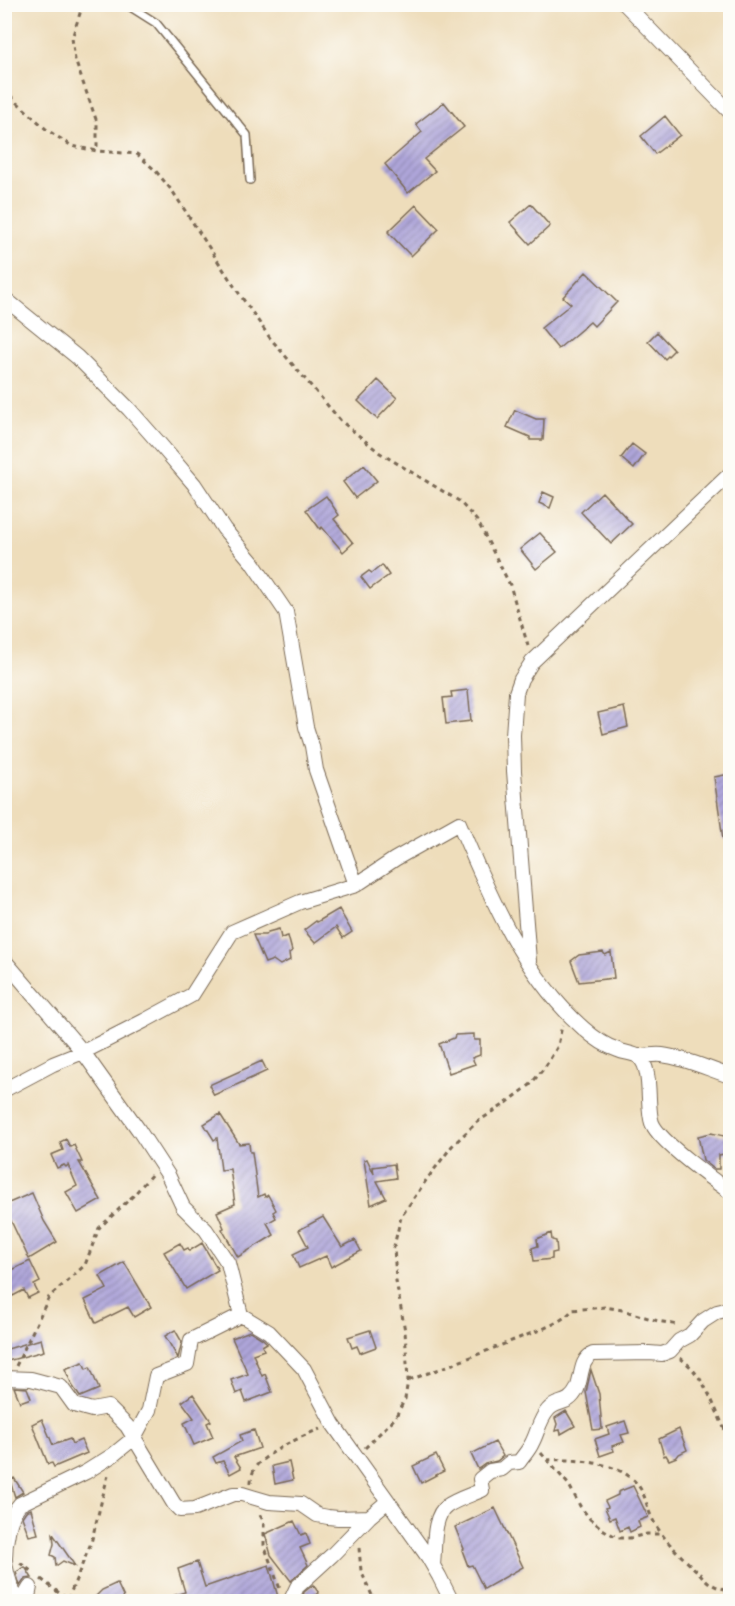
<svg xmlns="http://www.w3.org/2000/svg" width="735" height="1606" viewBox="0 0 735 1606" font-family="Itim,sans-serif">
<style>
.building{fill:url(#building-hatch)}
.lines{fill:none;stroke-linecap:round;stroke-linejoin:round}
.service-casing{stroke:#7a6955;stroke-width:10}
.minor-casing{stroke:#7a6955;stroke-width:16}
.path{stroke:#7a6955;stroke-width:3;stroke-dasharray:4.5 4.5;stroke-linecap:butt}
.service{stroke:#fff;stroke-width:7}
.minor{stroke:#fff;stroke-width:14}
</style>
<defs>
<pattern id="building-hatch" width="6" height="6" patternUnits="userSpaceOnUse" patternTransform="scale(1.5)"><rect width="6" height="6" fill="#afa6da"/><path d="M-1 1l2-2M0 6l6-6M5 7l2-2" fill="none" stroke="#9087b0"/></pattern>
</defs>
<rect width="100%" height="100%" fill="#fdfcf7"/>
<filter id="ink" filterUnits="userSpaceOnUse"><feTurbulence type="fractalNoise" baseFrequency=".0167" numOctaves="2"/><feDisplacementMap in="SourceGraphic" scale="12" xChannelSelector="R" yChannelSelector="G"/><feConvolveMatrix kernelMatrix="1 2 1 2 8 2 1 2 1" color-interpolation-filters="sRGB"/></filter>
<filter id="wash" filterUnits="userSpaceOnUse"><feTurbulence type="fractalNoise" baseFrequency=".008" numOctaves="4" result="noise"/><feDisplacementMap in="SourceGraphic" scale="24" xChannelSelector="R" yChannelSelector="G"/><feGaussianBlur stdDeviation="1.35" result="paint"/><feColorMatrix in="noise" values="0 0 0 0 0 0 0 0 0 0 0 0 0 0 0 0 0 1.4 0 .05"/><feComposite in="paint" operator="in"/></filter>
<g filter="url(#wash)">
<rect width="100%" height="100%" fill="#edb"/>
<g id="blocks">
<path class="building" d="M444,102L464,127L424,159L435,171L408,193L385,164L422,132L416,124Z
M665,116L680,135L655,154L641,136Z
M531,204L550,226L530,244L510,222Z
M416,205L439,229L411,256L388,232Z
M586,272L617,302L594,326L590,322L558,349L541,328L571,304L563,297Z
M657,332L674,350L665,359L648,341Z
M378,380L397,398L377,419L358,401Z
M515,410L536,419H544L543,440H530V437L507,427Z
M632,444L645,454L634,469L621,458Z
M364,465L377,481L355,498L343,482Z
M543,492L554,497L550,508L539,503Z
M602,492L632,524L611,544L581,512Z
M326,496L339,515L334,519L353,543L343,552L322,527L320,529L306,510Z
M540,533L557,552L536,569L520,549Z
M382,565L389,575L370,589L361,577L369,571L372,573Z
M468,690L471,721L446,724L443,698L452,697L451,692Z
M624,707L628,727L603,734L598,713Z
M730,774V838L723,839L714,777Z
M339,909L352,932L343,938L336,927L315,943L304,930L316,921L317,922Z
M279,929L281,938L288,936L292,951L289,953L290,960L280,965L273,960L265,963L253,935H265L268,932Z
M603,952L605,955L611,952L614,978L579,982L571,961L579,955Z
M474,1034V1040H480V1055L472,1058L475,1064L449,1073L439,1044L454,1038L455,1035Z
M262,1061L267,1071L214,1095L209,1085Z
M220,1114L239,1144L249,1143L250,1152H252L258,1197L264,1194L265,1197L268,1195L276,1210L273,1212L276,1218L267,1223L274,1235L238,1257L222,1229L224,1228L217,1212L235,1204L230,1169L221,1170L217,1138L214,1140L204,1124Z
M711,1133L729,1137L730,1153L719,1155V1169H714L703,1160L698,1136Z
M66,1139L70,1147L74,1145L82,1162H79L101,1200L78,1213L66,1192L77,1186L68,1165L66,1167L64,1165L57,1168L51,1155L63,1150L60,1142Z
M367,1159L374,1174L373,1167L394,1164L396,1178L377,1181L386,1198L371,1205L364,1160Z
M32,1193L44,1221L57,1242L29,1259L11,1221L4,1224V1205Z
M323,1217L342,1247L355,1240L361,1251L331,1267L326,1256L299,1268L293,1254L308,1247L299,1230Z
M551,1233L552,1240L556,1241L557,1252L552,1253V1259L534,1261L532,1248L538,1246L537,1239Z
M180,1243L184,1250L188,1248L189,1251L202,1243L218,1270L186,1289L164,1252Z
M30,1261L40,1282L34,1285L38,1293L28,1298L24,1290L13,1296L4,1280V1274Z
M124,1262L151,1307L134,1317L128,1307L96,1323L85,1300L107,1289L100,1276Z
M175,1330L182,1342L178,1358L165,1336Z
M370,1330L376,1347L360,1353L357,1346L352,1348L348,1337Z
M250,1331L263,1339L267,1343L262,1346L264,1350L253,1354L262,1376L265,1374L272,1392L246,1402L242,1391L236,1394L231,1380L248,1374L232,1338Z
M41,1339L44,1351L4,1362V1350Z
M83,1362L86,1369L90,1367L99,1389L80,1397L72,1385L65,1369Z
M591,1370L599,1394L602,1429L593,1430L586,1392Z
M14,1387L27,1388L31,1398L20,1402Z
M193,1394L211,1421L207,1423L213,1437L194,1445L184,1423L194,1418L182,1402Z
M566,1411L575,1426L561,1434L560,1430L555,1431L557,1424L555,1418Z
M42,1419L53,1445L70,1439L72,1444L81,1440L87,1453L54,1467L52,1463L48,1464L32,1424Z
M625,1421L629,1433L621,1435L624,1442L612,1446L614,1451L600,1456L595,1439L609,1434L607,1427Z
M679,1429L687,1450L679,1454L677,1457L669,1460L666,1455L664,1456L659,1439Z
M254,1430L260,1448L234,1457L241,1468L230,1474L223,1461L216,1463L213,1457L242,1441L240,1435Z
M495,1442L503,1456L497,1461L485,1464L478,1469L471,1454Z
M436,1455L444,1471L421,1483L413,1466Z
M289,1462L293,1480L275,1484L272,1466Z
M14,1478L23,1492L15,1497L10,1481Z
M633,1486L648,1517L638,1521L640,1527L630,1532L628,1527L620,1531L615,1517L610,1519L605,1508L608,1507L605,1501L618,1495V1492Z
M495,1508L523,1567L484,1589L472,1565L468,1566L462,1550L464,1549L455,1527Z
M31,1509L38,1534L29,1536L22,1517L26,1511Z
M294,1521L301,1535L306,1533L310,1544L300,1548L308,1565L291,1581L271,1555L265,1534Z
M53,1534L69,1557L75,1566L63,1561L56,1566L55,1557L51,1555L54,1544Z
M197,1562L205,1587L269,1565L278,1597L260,1602H164L163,1599L185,1592L178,1569Z
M25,1567L32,1578L25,1579L20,1586L16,1572Z
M117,1583L124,1598L116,1602H90L102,1590Z
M313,1585L319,1593L306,1602L303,1596L304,1592Z"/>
</g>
</g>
<g filter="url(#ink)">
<use href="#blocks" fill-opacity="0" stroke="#7a6955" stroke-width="1.5"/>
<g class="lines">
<g class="service-casing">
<path id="service" d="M126,4L156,23L247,135L250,180"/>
</g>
<g class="minor-casing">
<path id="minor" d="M625,4L730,112
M4,298L77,357L129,409L159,443L194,484L224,529L252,562L286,612L306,727L312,746L316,770L356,885
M4,960L83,1052L138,1129L168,1175L183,1207L206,1230L228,1263L241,1315L269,1332L304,1369L333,1424L428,1557L439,1576L452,1602
M529,961L514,771L513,735L516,693L521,679L532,662L730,474
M639,1056C646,1056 655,1054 662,1055C686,1058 708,1069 730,1076
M4,1090L53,1064L83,1052L144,1021L192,995L232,932L300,902L356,885L395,859L459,823C490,897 523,975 583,1028C593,1037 605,1046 618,1050C624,1053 634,1053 639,1057C653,1069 646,1106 652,1123C659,1141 713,1180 730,1192
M4,1378L31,1379L61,1387L74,1405L92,1410L108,1407L127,1426L174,1504L180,1510L195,1509L233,1494H242L269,1502L301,1504L317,1515L328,1517L338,1518L369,1517
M433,1565C435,1548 432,1516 447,1506C457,1499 471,1495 482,1490L480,1479L490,1471L502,1469L509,1463L519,1462C523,1456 529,1450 532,1443C538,1432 539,1420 548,1410C557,1399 568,1407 577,1389C582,1378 580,1359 593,1354L649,1353L662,1354L670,1351L679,1341L690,1335L703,1321L717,1312L730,1309
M17,1602C12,1588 5,1574 5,1559C5,1544 9,1515 20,1504L86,1472L113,1455L134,1438L149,1410L156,1376L187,1364L191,1340L241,1315
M21,1602L30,1587L27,1602
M290,1602L297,1587L332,1555L369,1517L388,1501"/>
</g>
<path class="path" d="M83,4L72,38L75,60L97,122V151
M4,90L47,130L72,146L97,151L137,154L155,170L173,192L236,289L270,338L341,421L380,453L459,501L478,522L510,585L528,646
M680,1358C707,1377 715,1412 730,1440
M16,1366L49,1297L85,1265L99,1228L133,1196L152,1174
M409,1380C446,1367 482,1353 519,1338C534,1332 563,1323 572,1310L605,1307L622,1310L658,1321L678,1325
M365,1448L395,1418L405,1399L408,1380L405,1331L396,1281L394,1246L401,1217L427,1179L452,1146L477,1122L505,1104L530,1085L545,1067L558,1046L562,1025
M541,1453L569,1485L580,1506L590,1519L604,1530L618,1538H630L647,1534H661
M547,1460C571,1459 612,1461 631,1478C647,1492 644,1502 652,1518C662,1539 682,1557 699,1573C703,1577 708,1583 713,1585C718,1588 725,1589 730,1590
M251,1483C251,1477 253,1470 257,1465C270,1451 302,1436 320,1429
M260,1515L264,1522V1545L280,1589
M359,1548L361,1571L375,1602
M20,1563L34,1573
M41,1579L71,1602
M68,1599L91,1543L108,1475"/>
<use href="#service" class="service"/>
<use href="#minor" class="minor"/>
</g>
</g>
<rect width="735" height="1606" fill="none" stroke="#fdfcf7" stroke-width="24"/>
</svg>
